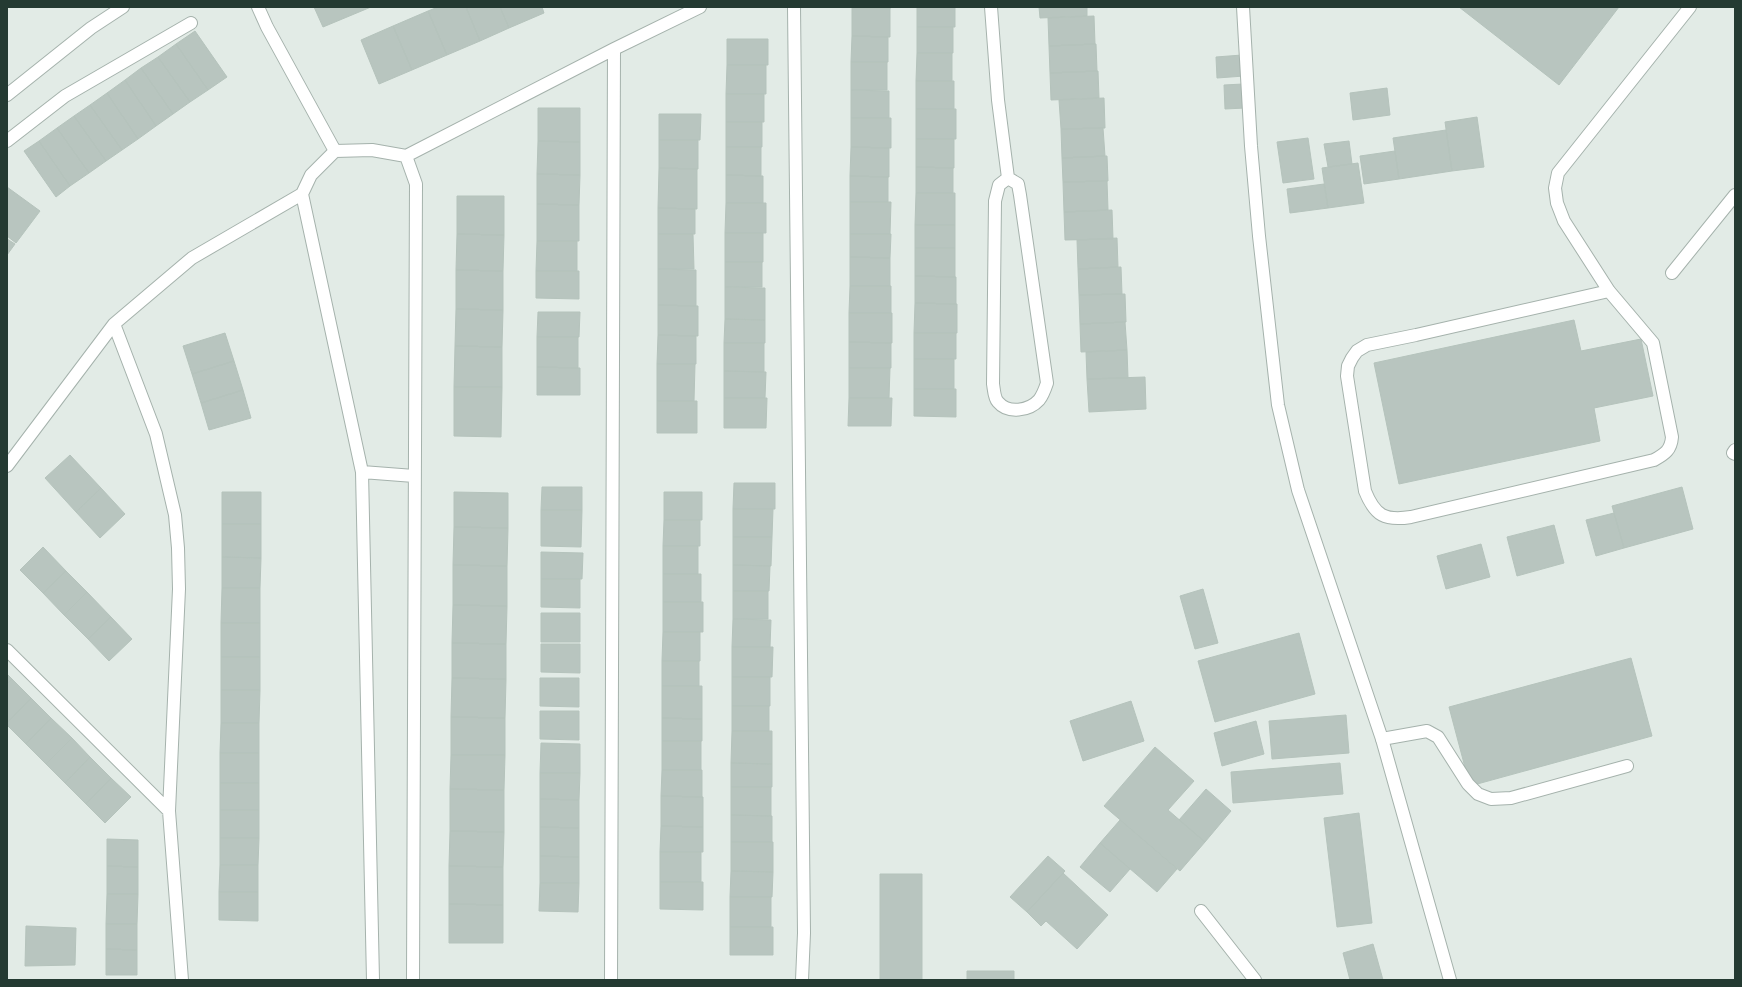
<svg xmlns="http://www.w3.org/2000/svg" width="1742" height="987" viewBox="0 0 1742 987" font-family="'IBM Plex Sans',sans-serif">
<style>
.building{fill:#b8c5bf;stroke:#b5c3bc}
.lines{fill:none;stroke-linecap:round;stroke-linejoin:round}
.service-casing{stroke:#a5b2ac;stroke-width:14}
.minor-casing{stroke:#a5b2ac;stroke-width:14}
.tertiary-casing{stroke:#a5b2ac;stroke-width:14}
.service{stroke:#fff;stroke-width:12}
.minor{stroke:#fff;stroke-width:12}
.tertiary{stroke:#fff;stroke-width:12}
</style>
<rect width="100%" height="100%" fill="#e2ebe6"/>
<path class="building" d="M314,7H371L323,27Z
M438,7H466L480,41L447,55L428,11Z
M466,7H500L509,28L480,41Z
M500,7H542L544,13L509,28Z
M852,7H891V8H852Z
M917,7H955V27H917Z
M1039,7H1087V16L1040,18Z
M1459,7H1619L1559,85Z
M852,8H890V37L852,36Z
M428,11L447,55L412,70L393,26Z
M1094,16L1095,44L1049,46L1048,18Z
M393,26L412,70L379,84L361,40Z
M917,27H953V53H917Z
M195,31L227,77L208,90L176,44Z
M852,36L888,37V62H851Z
M727,39H768V65H727Z
M176,44L208,90L190,102L158,57Z
M1096,44L1097,71L1050,73L1049,46Z
M917,53H952V81H916Z
M1242,55L1244,76L1217,78L1216,57Z
M158,57L190,102L173,114L141,68Z
M851,62H887V90H851Z
M727,65H766V94H726Z
M141,68L173,114L156,126L125,80Z
M1098,71L1099,98L1051,100L1050,73Z
M125,80L156,126L138,139L107,93Z
M916,81H954V109H916Z
M1243,84L1245,108L1225,109L1224,85Z
M1387,88L1390,115L1353,120L1350,93Z
M851,90L889,91V118H851Z
M107,93L138,139L122,150L90,105Z
M726,94H764V122H726Z
M1104,98L1105,128L1061,129L1059,100Z
M90,105L122,150L106,161L74,116Z
M538,108H580V142L538,141Z
M916,109H956V139H916Z
M659,114H701L700,140H659Z
M74,116L106,161L89,173L57,128Z
M1477,117L1484,167L1452,171L1445,122Z
M851,118H891V148L851,147Z
M726,122H762V147H726Z
M57,128L89,173L70,186L39,141Z
M1103,128L1105,156L1062,158L1061,129Z
M1446,130L1452,171L1399,179L1393,138Z
M1308,138L1314,179L1283,183L1277,142Z
M916,139H954V168L916,167Z
M659,140H698V169L659,168Z
M39,141L70,186L56,197L24,151Z
M538,141L580,142V175L537,174Z
M1349,141L1352,164L1328,167L1324,144Z
M726,147H761V176L726,175Z
M851,147L889,148V177L850,176Z
M1395,151L1399,179L1364,184L1360,156Z
M1107,156L1108,181L1063,182L1062,158Z
M1358,163L1364,203L1328,208L1322,168Z
M916,167L953,168V193H916Z
M659,168L697,169V209L658,208Z
M537,174L580,175L579,205L537,204Z
M726,175L763,176V203H726Z
M850,176L888,177V202H850Z
M1107,181L1108,210L1064,212L1063,182Z
M1324,184L1328,208L1290,213L1287,189Z
M7,187L40,211L16,243L7,236Z
M916,193H955V225H915Z
M457,196H504V235L457,234Z
M850,202H891L890,234H850Z
M726,203H766V233H725Z
M537,204L579,205V241H537Z
M658,208L695,209V234H658Z
M1112,210L1113,239L1065,240L1064,212Z
M915,225H955V248H915Z
M725,233H763V262H725Z
M457,234L504,235L503,271L456,270Z
M658,234H693L694,269H658Z
M850,234H891L890,258L850,257Z
M1117,238L1118,267L1078,269L1077,240Z
M7,239L15,244L7,255Z
M537,241H577V271H536Z
M915,248H955V277L915,276Z
M850,257L890,258V286H850Z
M725,262H762V287H725Z
M1121,267L1122,294L1079,295L1078,269Z
M658,269L696,270V306L658,305Z
M456,270L503,271V310L456,309Z
M536,271H579V299L536,298Z
M915,276L956,277V304L915,303Z
M850,286H891V313H849Z
M725,287L765,288V320L725,319Z
M1125,294L1126,322L1080,324L1079,295Z
M915,303L957,304V333H914Z
M658,305L698,306V336L658,335Z
M456,309L503,310L502,347L455,346Z
M538,312H580L579,337H537Z
M849,313H892V343L849,342Z
M725,319L765,320V343H724Z
M1574,320L1581,351L1641,339L1653,396L1594,408L1600,441L1399,484L1374,363Z
M1125,322L1127,350L1081,352L1080,324Z
M225,333L234,361L192,374L183,346Z
M914,333H956V359H914Z
M658,335L696,336V364H657Z
M537,337H578V368L537,367Z
M849,342L891,343V368H849Z
M724,343H764V372L724,371Z
M455,346L502,347V387H454Z
M1127,350L1128,378L1087,379L1086,352Z
M914,359H954V389H914Z
M234,361L243,390L201,403L192,374Z
M657,364H695L694,401H657Z
M537,367L580,368V395H537Z
M849,368H890L889,398H849Z
M724,371L766,372L765,398H724Z
M1145,377L1146,409L1089,412L1087,379Z
M454,387H502L501,437L454,436Z
M914,389H956V417L914,416Z
M243,390L251,418L209,430L201,403Z
M724,398H767L766,428H724Z
M849,398H892L891,426H848Z
M657,401H697V433H657Z
M70,455L101,488L76,512L45,478Z
M734,483H775V509H733Z
M542,487H582V510H541Z
M1682,487L1693,529L1624,548L1612,506Z
M101,488L125,514L100,538L76,512Z
M222,492H261V524H222Z
M454,492L508,493V528L454,527Z
M664,492H702V520H664Z
M733,509H773L772,537H733Z
M541,510H582L581,547L541,546Z
M1614,513L1624,548L1596,556L1586,520Z
M664,520H700V546H663Z
M222,524H261V558L222,557Z
M1554,525L1564,563L1517,576L1507,537Z
M454,527L508,528L507,566L453,565Z
M733,537H772L771,566L733,565Z
M1481,544L1490,577L1446,589L1437,556Z
M663,546H698V574H663Z
M43,547L66,571L43,593L20,570Z
M541,552L583,553L582,579H541Z
M222,557L261,558L260,588H222Z
M453,565L507,566V606L453,605Z
M733,565L770,566L769,591H733Z
M66,571L87,592L64,615L43,593Z
M663,574H701V602H663Z
M541,579H580V608L541,607Z
M222,588H260V623H221Z
M1203,589L1218,643L1195,649L1180,596Z
M733,591H768V619H733Z
M87,592L111,617L88,639L64,615Z
M663,602H703V632H663Z
M453,605L507,606L506,644L452,643Z
M541,613H580V642H541Z
M111,617L132,639L109,661L88,639Z
M733,619L771,620L770,647H732Z
M221,623H260V657H221Z
M663,632H700V661H662Z
M1299,633L1315,694L1215,722L1198,661Z
M452,643L506,644V679L452,678Z
M541,644H580V673L541,672Z
M732,647H773L772,677H732Z
M221,657H260V690H221Z
M1631,658L1652,736L1470,786L1449,707Z
M662,661H699V686H662Z
M7,674L12,679L7,684Z
M732,677H770V706H732Z
M452,678L506,679L505,718L451,717Z
M540,678H579V707L540,706Z
M12,679L31,698L7,723V684Z
M662,686H702V719L662,718Z
M221,690H260L259,723H221Z
M31,698L51,718L26,744L7,725V723Z
M1131,701L1144,741L1083,761L1070,721Z
M732,706H769V731H732Z
M540,711H579V740L540,739Z
M1346,715L1349,753L1272,759L1269,721Z
M451,717L505,718V755H451Z
M51,718L72,738L46,764L26,744Z
M662,718L702,719V741H662Z
M1256,721L1264,754L1222,766L1214,733Z
M221,723H259V753H220Z
M732,731H772V764L731,763Z
M72,738L90,757L65,783L46,764Z
M662,741H701V770H662Z
M541,743L580,744V773H540Z
M1155,747L1194,781L1168,810L1205,842L1180,871L1104,806Z
M220,753H259V783H220Z
M451,755H505L504,790L450,789Z
M90,757L111,778L86,804L65,783Z
M731,763L772,764V787H731Z
M1340,763L1343,794L1233,803L1231,772Z
M662,770H702V797L661,796Z
M540,773H580L579,800L540,799Z
M111,778L131,797L105,823L86,804Z
M220,783H259V810H220Z
M731,787H771V816L731,815Z
M450,789L504,790V832L450,831Z
M1206,789L1231,811L1205,842L1179,820Z
M661,796L703,797V827L661,826Z
M540,799L579,800V828L540,827Z
M220,810H259V838H220Z
M1359,813L1372,923L1337,927L1324,818Z
M731,815L772,816V842H731Z
M1120,820L1177,869L1157,892L1100,843Z
M661,826L703,827V852H660Z
M540,827L579,828V857L540,856Z
M450,831L504,832L503,867L449,866Z
M220,838H259L258,865H220Z
M107,839L138,840V867L107,866Z
M731,842H773V872L731,871Z
M1100,843L1130,869L1110,892L1080,867Z
M660,852H701V882H660Z
M540,856L579,857V883H540Z
M1048,856L1065,871L1027,912L1010,897Z
M220,865H258V892H219Z
M107,866L138,867V894H107Z
M449,866L503,867V905L449,904Z
M731,871L773,872L772,897H730Z
M1063,873L1108,915L1077,949L1046,921L1041,926L1027,912Z
M880,874H922V980H880Z
M660,882H703V910L660,909Z
M540,883H579L578,912L539,911Z
M219,892H258V921L219,920Z
M107,894H138L137,924H106Z
M730,897H771V927H730Z
M449,904L503,905V943H449Z
M106,924H137V950L106,949Z
M26,926L76,928L75,965L25,966Z
M730,927H773V955H730Z
M1373,944L1383,980H1350L1343,953Z
M106,949L137,950V975H106Z
M967,971H1014V980H967Z"/>
<g class="lines">
<g class="service-casing">
<path id="service" d="M7,141L65,96L191,23
M1382,739L1427,731L1438,737L1468,784L1478,794L1491,799L1511,798L1627,766"/>
</g>
<g class="minor-casing">
<path id="minor" d="M258,7L267,27L335,151L372,150L406,156L416,184L413,980
M794,7L804,933L802,980
M991,7L998,100L1008,178
M1243,7L1251,146L1259,236L1278,405L1298,490L1382,739L1450,980
M335,151L311,175L302,194L362,472L373,980
M406,156L614,49L700,7
M1008,178L1018,184L1020,195L1047,383C1045,389 1043,395 1039,400C1029,411 1008,414 998,402C994,398 994,389 993,384L995,201L999,185Z
M1672,273L1735,195
M1609,291L1416,335L1367,345L1357,351L1352,358L1348,366L1347,376L1365,491C1375,516 1385,521 1411,517L1654,460C1665,454 1671,450 1672,437L1653,343L1609,291L1564,221L1557,203L1555,188L1558,173L1690,7
M114,324L156,434L175,515L178,548L179,589L169,811
M1735,450L1733,453L1735,454
M7,466L114,324L192,258L302,194
M362,472L414,476
M7,650L169,811L182,980
M1201,911L1255,980
M611,980L614,49"/>
</g>
<g class="tertiary-casing">
<path id="tertiary" d="M7,95L91,28L123,7"/>
</g>
<use href="#service" class="service"/>
<use href="#minor" class="minor"/>
<use href="#tertiary" class="tertiary"/>
</g>
<rect width="1742" height="987" fill="none" stroke="#243a32" stroke-width="16"/>
</svg>
